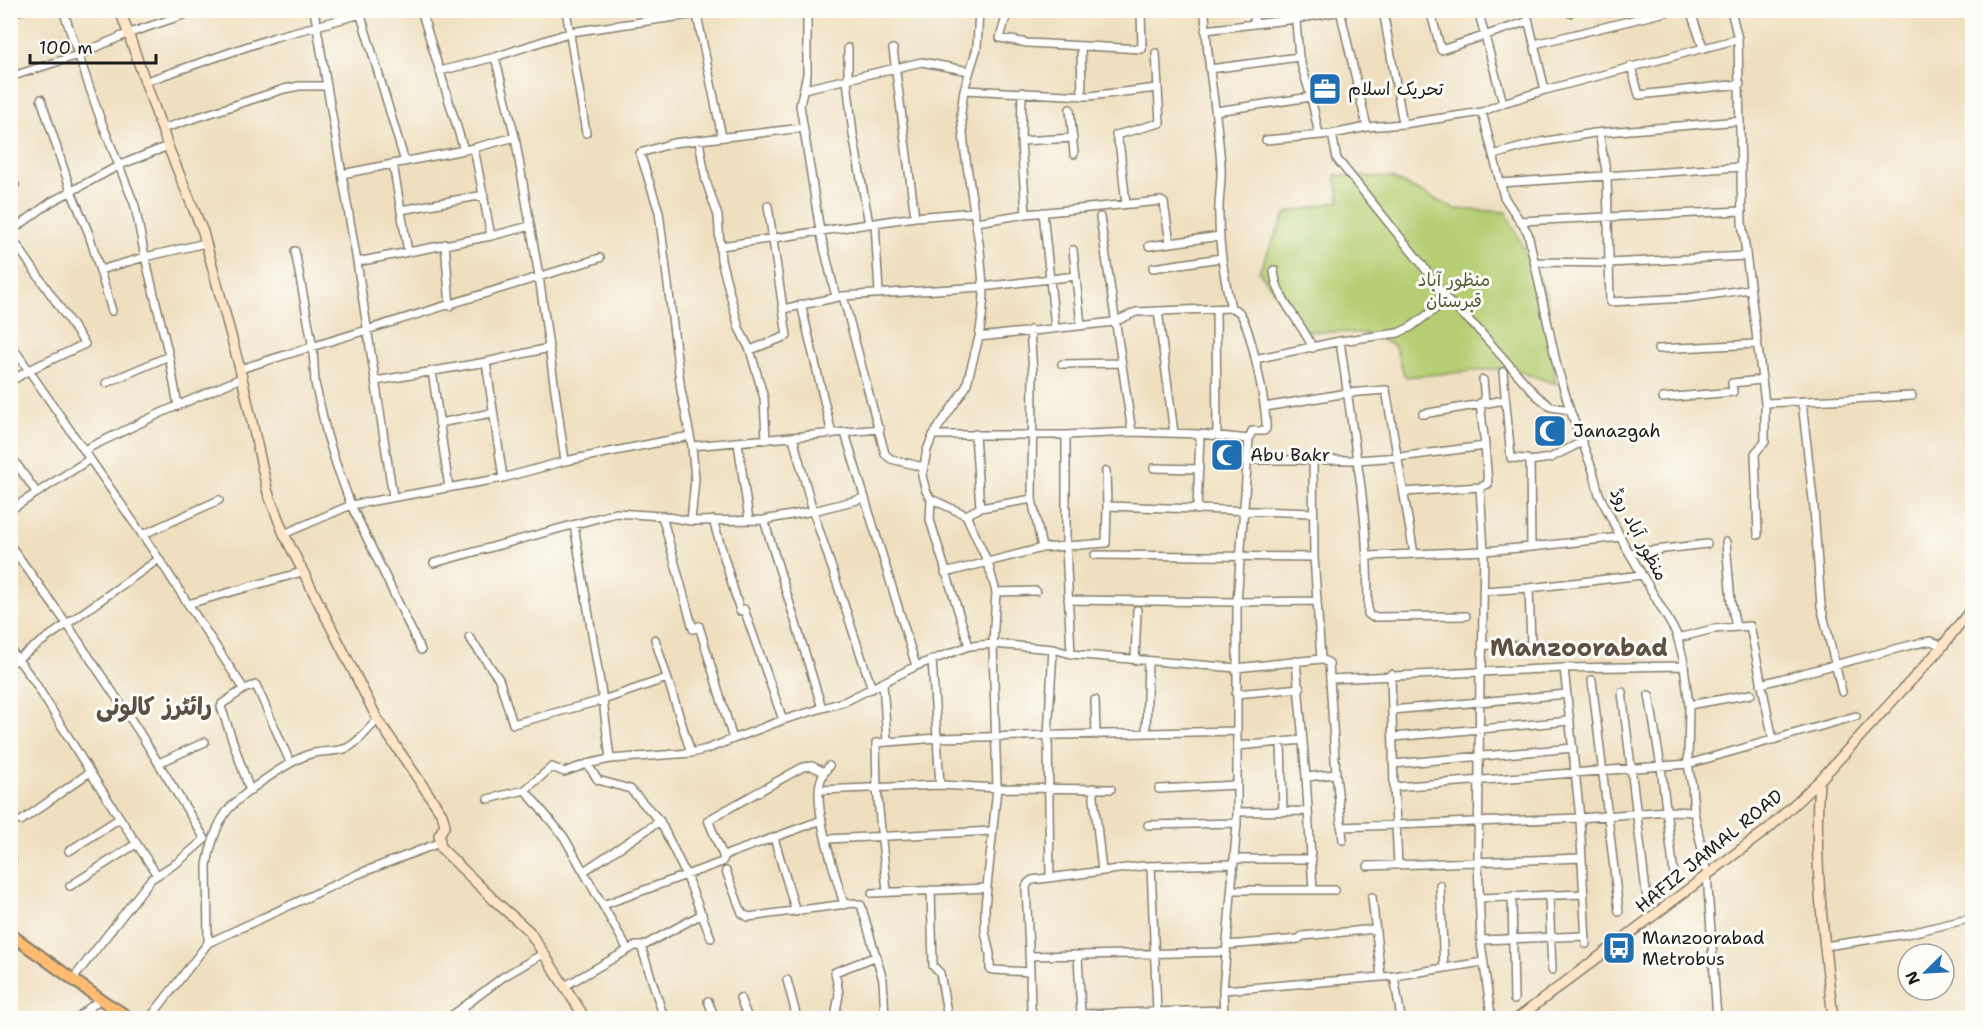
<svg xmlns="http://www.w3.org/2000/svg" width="1983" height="1029" viewBox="0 0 1983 1029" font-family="'Shantell Sans','Playpen Sans Arabic',sans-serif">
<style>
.green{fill:#b5ce73;stroke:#687548;stroke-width:1.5}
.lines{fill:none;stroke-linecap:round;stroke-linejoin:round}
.street-casing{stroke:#867e6e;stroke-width:10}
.secondary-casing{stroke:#867e6e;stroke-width:12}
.primary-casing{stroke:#867e6e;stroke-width:14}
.street{stroke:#fff;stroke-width:7}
.secondary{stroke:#ffe4c6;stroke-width:9}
.primary{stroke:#ffbb71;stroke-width:10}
.labels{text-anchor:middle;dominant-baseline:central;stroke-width:6;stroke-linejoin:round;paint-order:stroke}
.poi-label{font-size:18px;fill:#1c1c1c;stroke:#fdfcf7;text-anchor:start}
.park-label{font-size:18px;fill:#525a3a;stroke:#fdfcf7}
.street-label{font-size:18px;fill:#1c1c1c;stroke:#fdfcf7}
.district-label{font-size:24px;font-weight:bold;fill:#5e4f45;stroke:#fdfcf7}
</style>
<rect width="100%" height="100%" fill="#fdfcf7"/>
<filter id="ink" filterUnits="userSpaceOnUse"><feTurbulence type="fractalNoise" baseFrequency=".0167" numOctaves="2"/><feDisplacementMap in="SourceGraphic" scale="12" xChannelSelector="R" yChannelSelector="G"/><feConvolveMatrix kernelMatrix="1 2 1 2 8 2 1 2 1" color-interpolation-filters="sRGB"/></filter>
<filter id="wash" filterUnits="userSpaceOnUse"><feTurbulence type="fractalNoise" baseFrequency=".008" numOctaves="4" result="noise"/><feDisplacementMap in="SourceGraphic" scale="24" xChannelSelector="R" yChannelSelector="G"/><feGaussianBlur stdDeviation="1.35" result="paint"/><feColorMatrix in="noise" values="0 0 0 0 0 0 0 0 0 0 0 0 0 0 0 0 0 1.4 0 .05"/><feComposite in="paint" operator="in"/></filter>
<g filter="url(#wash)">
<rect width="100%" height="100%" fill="#efdfbf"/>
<path class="green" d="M1335,175L1392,178L1455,209L1506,212L1546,295L1556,384L1509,368L1405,377L1394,345L1363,333L1303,331L1259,271L1286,213L1340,201Z"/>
</g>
<g filter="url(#ink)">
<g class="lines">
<g class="street-casing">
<path id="street" d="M63,10L100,118L135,206L145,257L169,356L178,406
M314,10L357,262L393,497
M421,10L464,150
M566,10L586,133
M696,10L722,137
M807,10V74L800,105L820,231L836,297
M979,10L977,48L964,90L961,113L965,153L980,250L984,296L982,317L979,337L966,387L933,435L927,450L922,476L926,491L931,499L966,515L988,563L996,592L993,644L997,788L985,907V932L990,954V969L993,970L1030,972L1031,1009L1035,1018
M1008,10L1000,38L1027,43L1142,49L1141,10
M1205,10C1206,63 1218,114 1221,166C1222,183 1218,200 1219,217C1219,248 1224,277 1231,308
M1253,10L1255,24
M1295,10L1299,57L1311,97L1319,135
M1340,10L1367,127
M1383,10L1403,124
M1430,10L1441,50L1529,21
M1478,10L1503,103
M1526,10L1545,90
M1569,10L1570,13
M1690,10L1703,47
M1731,10L1738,39L1742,222L1765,403V442L1755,453L1758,535
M360,12L405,162
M10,13L23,10
M1205,30L1296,19L1346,10
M1535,44L1674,10
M1081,47L1082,96
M848,48V79
M893,49L915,217
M495,57L515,137L539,276L565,461
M1631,66L1639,95L1740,84
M1210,69L1299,57
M440,71L495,57L571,32L696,14
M10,77L78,55L127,34L198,10
M847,80L853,134L869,224
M144,82L275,37L361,14
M804,89L922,62L969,71
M964,90L1089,96L1157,88
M1022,92L1021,141L1026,214
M41,99L71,191L89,234L112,311
M1070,109L1074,154
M1216,111L1311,97
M1482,112L1504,197L1528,233L1557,366L1570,410L1593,471L1599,494L1623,542L1676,633L1683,658L1689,705L1688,764L1692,786L1694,812L1707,874L1717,1018
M162,129L284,89L299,86H326
M1599,133L1607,176L1610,302L1688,298L1750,289
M1332,134L1337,159L1421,263L1447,300L1476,327L1535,394L1551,407L1570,410
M1266,140L1332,134L1367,127L1403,124L1482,112L1503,103L1545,90L1738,39
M699,141L706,181L718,216L721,260L739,328L750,350L764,398L766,440
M1021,141L1073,138
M474,148L491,236
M1493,155L1541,142L1594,133L1740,121
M393,164L408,252
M342,174L474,148L515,137
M10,175L15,185L10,189
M1500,183L1741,167
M1126,204L1120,149L1116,135L1160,123L1156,53
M401,210L484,195
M1043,212L1055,328
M1100,217L1132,432
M1519,221L1742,211
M977,222L1026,214L1161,201L1164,203L1170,243
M875,223L879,293
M10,232L51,202L120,165L168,146
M10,235L85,344L29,370L10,382
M445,244L450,306
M721,246L915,217L975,212
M1149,246L1220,236
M1073,250L1081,325
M295,251L313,348L315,383L327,435L336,464L351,505L421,650
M357,262L491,236L530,226
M1534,262L1609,263L1746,256
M1153,268L1221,258
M100,270L145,257L206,243
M1274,270C1275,297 1302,323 1313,348
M843,296L885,454L891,459L923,467
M801,304L832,434
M783,309L843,296L982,287L1076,276
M1216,309L1217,436
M1158,311L1174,433
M1030,330L1033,372L1032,499L1042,548
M979,337L1114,322L1136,312L1231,308C1234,309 1237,310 1239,312C1251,325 1267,410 1266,429L1264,431H1252L1249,439
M10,343L159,559L188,604L302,572
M1658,349L1757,344
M750,350L787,336L768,206
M1255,359L1340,341L1398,333L1411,327L1447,300
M486,362L503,478
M1062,364L1121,363
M240,369L600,258
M432,371L449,488
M1503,372L1511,458L1527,459L1530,461
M1483,380L1485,402
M376,381L486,362L549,348
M106,383L169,356
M1663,398L1733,392L1732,383L1761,380
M1802,402L1814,508L1821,606L1842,692
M1765,403L1912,396
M1265,407L1347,393L1386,390L1414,554
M1423,414L1505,400
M439,423L492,413
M845,433L916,666
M975,434L980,508
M933,435H1066L1132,432L1200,434L1249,439L1237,602V823L1223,990L1224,1018
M1066,435V545L1071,654
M793,438L813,511L872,689
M738,443L749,520
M692,446L880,429
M84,450L161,413L241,378
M10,455L37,493
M1247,460H1357L1340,341
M1313,461L1314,557L1321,659
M1154,468L1199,469
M1480,487L1488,484L1485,446
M1404,492L1480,487L1484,551L1531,547L1530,461L1550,458L1582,442
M931,499L930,520L969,646
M1107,506L1313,513
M10,510L90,459
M1197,510L1200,434
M966,515L980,508L1032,499
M662,516L693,629L699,626L733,739
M713,520L740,611L744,609L783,720
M764,520L822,708
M691,521L695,479L692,446L681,390L659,212L640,153L673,143L803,128
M574,525L603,700L610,759
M284,534L351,505L503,478L565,461L690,436
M142,535L219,500
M1726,542L1731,602L1736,627
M10,545L67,624L138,730L205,839L178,862L151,879L73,979
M1531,547L1621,537
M1630,553L1707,544
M1095,555L1314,557
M1368,556L1484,551L1482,672
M434,563L616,513L662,516L691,521L764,520L813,511L865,498
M945,573L1042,548L1106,543L1107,506L1106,471
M1529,588L1642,575
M996,592L1036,591
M1068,600L1237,602L1316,601
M188,604L244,689
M1466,616L1372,617L1368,614C1368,562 1366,512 1357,460L1399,457L1485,446L1480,403
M469,637L499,679L513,724L603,700L667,678
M1678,638L1713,629L1750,626L1773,740
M655,639L691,753
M1483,645L1529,646L1531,644L1529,588L1483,591
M10,649L34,681L90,772L157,875
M932,659L940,785
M1135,660L1137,610
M1296,661L1306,777L1313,890
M10,664L159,559
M1564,668L1580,818L1586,944
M1480,672L1478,862L1481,943L1491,1015
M1391,674L1394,787L1398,864
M1330,679L1564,668L1684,666
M1592,680L1619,912
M883,683L887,741
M1761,684L1915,644L1931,641L1943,646
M1622,692L1647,900
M1236,694L1300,688
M1649,695L1661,767L1674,874
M1095,700L1096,735
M1689,705L1751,694
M1392,710L1567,694
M1146,733L1148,661
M1393,737L1570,721
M1281,742L1283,811
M1237,746L1303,740
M159,763L205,742
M587,764L598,780L630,789L660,821L686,875L711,938
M1393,764L1573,748
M829,766C823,773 819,781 819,791C818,825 835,871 844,905
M1306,777L1336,774
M1394,787L1688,764L1856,716
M1093,788L1102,871
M1159,789L1237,785
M525,790L564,837L628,950
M820,790L940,785L997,788L1111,789
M250,791L221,707L222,704L244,689L256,685L290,762
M488,799L525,790L552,767L564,772L587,764L610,759L691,753L707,749L783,720L846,701L916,666L969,646L993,644L1053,649L1071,654L1236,668L1321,659L1329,663L1336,774L1343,840
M1237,812L1308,811
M21,821L90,772
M1148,825L1237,823
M1341,827L1580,818L1667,811L1694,812
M774,838L796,912
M827,839L993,831
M69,851L120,818
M723,856L822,820
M1234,859H1312
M10,860L12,859
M1151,866L1157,1012
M1368,866L1581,858
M584,871L660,821
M726,871L742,913L748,917L854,903L861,905L883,980L885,1018
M1050,877L1048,735L1053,649
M1440,885L1444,968
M70,886L136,844
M931,890L933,966L940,973L948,1018
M1232,890H1335
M887,891L877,789L876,743L937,738L1236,731
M872,893L987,888
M1549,895L1552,970
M1512,896L1514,1000
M1372,897L1381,977
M1479,898L1584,894
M603,905L722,862L724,858L708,820L803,767L812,766L824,772
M1481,940L1584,936
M208,943L207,865C210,849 216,827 225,814C237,796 287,763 307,755C320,750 334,753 347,748C360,742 367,729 378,720
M1227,945L1299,939L1302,936L1376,929
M1825,946L1907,934L1972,918
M1031,956L1226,952
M1078,956L1081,1014L1224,1010
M1030,972L1026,887L1028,883L1032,880L1142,866L1234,864
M1394,976L1401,1018
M787,980L797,1018
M565,986L635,946H643
M1223,990L1394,976L1483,962
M740,998L748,1018
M708,1001L715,1018
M77,1018L100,999
M150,1018L208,943L358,874L439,843
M448,1018L462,1008
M467,1018L462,1008L503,977L544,953
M664,1018L642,949L643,946L702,914
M835,1018L839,994L835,972L877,956"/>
</g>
<g class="secondary-casing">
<path id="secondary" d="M120,10L169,149L203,232L240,369L268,493L284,534L378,720L442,814L445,825L439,835L441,848L495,901L529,931L585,1018
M1819,781C1813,861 1824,939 1833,1018
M1518,1018L1768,829L1819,781L1941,648L1972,608"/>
</g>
<g class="primary-casing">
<path id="primary" d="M10,934L100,999L130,1018"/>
</g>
<use href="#street" class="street"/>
<use href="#secondary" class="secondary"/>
<use href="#primary" class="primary"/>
</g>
</g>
<defs>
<g id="office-square" transform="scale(1.725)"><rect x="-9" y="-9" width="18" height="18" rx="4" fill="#1f6fb2" stroke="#fdfcf7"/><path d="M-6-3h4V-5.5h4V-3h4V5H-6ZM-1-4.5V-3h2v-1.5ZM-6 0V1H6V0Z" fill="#fff"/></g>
<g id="mosque-square" transform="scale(1.725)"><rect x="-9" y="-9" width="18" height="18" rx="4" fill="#1f6fb2" stroke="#fdfcf7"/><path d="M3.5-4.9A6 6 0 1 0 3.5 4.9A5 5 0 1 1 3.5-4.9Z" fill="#fff"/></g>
<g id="bus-square" transform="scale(1.725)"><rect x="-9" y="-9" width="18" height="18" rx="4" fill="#1f6fb2" stroke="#fdfcf7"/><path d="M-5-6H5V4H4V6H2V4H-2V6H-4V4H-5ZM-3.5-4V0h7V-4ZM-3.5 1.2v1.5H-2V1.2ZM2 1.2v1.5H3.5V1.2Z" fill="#fff"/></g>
</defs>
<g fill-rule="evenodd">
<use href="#office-square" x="1325" y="89"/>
<use href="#mosque-square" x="1550" y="431"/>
<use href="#mosque-square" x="1227" y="455"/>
<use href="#bus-square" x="1619" y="948"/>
</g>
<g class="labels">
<g class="poi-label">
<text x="1348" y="89">تحریک اسلام</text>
<text x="1573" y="431">Janazgah</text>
<text x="1250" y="455">Abu Bakr</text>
<text x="1642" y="938">Manzoorabad<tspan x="1642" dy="21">Metrobus</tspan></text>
</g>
<g class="park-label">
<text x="1454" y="280">منظور آباد<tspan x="1454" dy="21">قبرستان</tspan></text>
</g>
<g class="street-label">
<text transform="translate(1639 534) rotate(62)">منظور آباد روڈ</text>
<text transform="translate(1709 851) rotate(-39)">HAFIZ JAMAL ROAD</text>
</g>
<g class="district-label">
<text x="1579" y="648">Manzoorabad</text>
<text x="154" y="707">رائٹرز کالونی</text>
</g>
</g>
<rect width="1983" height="1029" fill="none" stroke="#fdfcf7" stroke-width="36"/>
<g transform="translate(1926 972) rotate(246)"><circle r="28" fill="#fdfcf7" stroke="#a3a29f" stroke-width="1.5"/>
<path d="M0-4.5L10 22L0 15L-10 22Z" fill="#1f6fb2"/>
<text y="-9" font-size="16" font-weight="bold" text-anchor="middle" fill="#1c1c1c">N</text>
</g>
<path d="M30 54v9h126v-9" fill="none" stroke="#1c1c1c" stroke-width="3"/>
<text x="39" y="54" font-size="18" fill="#1c1c1c" stroke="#fdfcf7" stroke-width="4.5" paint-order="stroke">100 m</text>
</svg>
